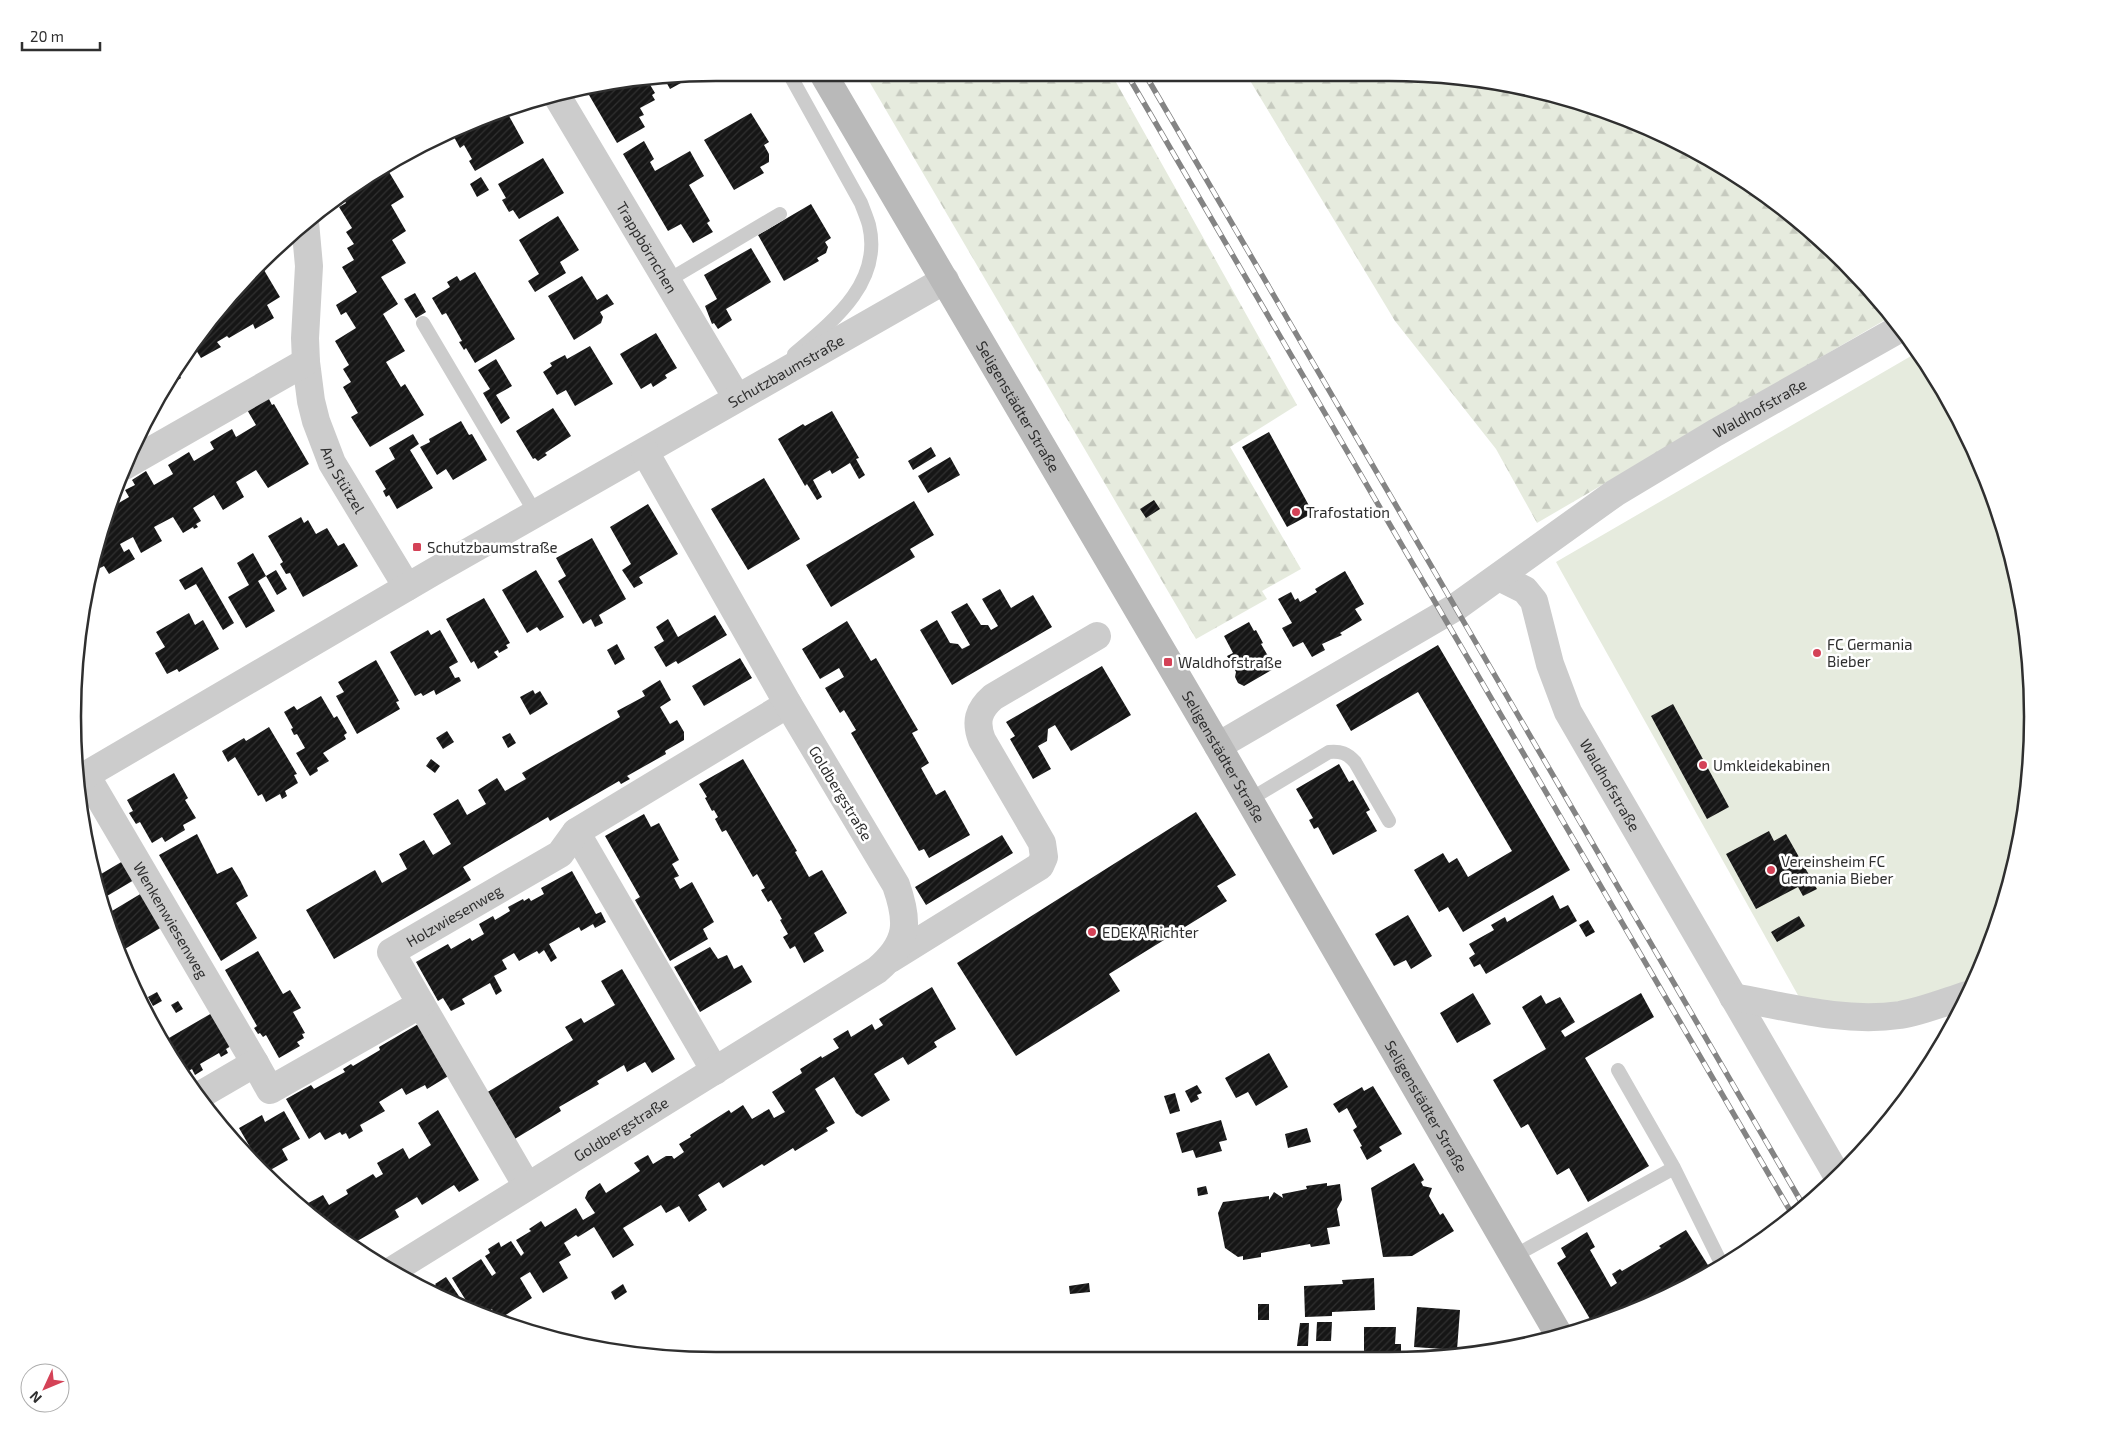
<svg xmlns="http://www.w3.org/2000/svg" width="2105" height="1433" viewBox="0 0 2105 1433" font-family="'Exo 2',sans-serif">
<style>
.green{fill:#e6ebde}
.forest{fill:url(#forest-firs)}
.building{fill:url(#building-hatch)}
.lines{fill:none;stroke-linecap:round;stroke-linejoin:round}
.lane{stroke:#ccc;stroke-width:14}
.street{stroke:#ccc;stroke-width:28}
.secondary{stroke:#b9b9b9;stroke-width:28}
.rail-casing{stroke:#848484;stroke-width:5.5}
.rail{stroke:#fff;stroke-width:4;stroke-dasharray:11;stroke-linecap:butt}
.poi-dot{fill:#d44257;stroke:#fff;stroke-width:2}
.labels{text-anchor:middle;dominant-baseline:central;stroke-width:5;stroke-linejoin:round;paint-order:stroke}
.street-label{font-size:15px;fill:#2f2f2f;stroke:#fff}
.poi-label{font-size:15px;fill:#2f2f2f;stroke:#fff;text-anchor:start}
.rim{fill:none;stroke:#2f2f2f;stroke-width:2.5}
</style>
<defs>
<pattern id="forest-firs" width="22" height="20" patternUnits="userSpaceOnUse" patternTransform="scale(1.25)"><rect width="22" height="20" fill="#e6ebde"/><path d="M5 1l3.5 6h-7zM16 11l3.5 6h-7z" fill="#c6cabf"/></pattern>
<pattern id="building-hatch" width="6" height="6" patternUnits="userSpaceOnUse" patternTransform="scale(1.25)"><rect width="6" height="6" fill="#161616"/><path d="M-1 1l2-2M0 6l6-6M5 7l2-2" fill="none" stroke="#303030"/></pattern>
</defs>
<rect width="100%" height="100%" fill="#fff"/>
<path class="green" d="M1918,352L1924,358L1983,470L2020,591L2032,716L2020,842L1984,963L1975,979C1931,995 1884,1012 1837,1005C1824,1003 1811,1000 1799,997L1556,562Z"/>
<path class="forest" d="M1388,73L1514,85L1674,139L1780,205L1844,261L1890,317L1537,523L1496,449L1395,321L1246,74Z
M1112,75L1297,405L1230,447L1301,569L1262,591L1267,599L1196,639L866,76Z"/>
<path class="building" d="M713,77L705,82L702,78H705Z
M632,78H646L655,93L652,95L655,100L640,108L644,115L639,117L645,127L617,143L589,95L608,84Z
M664,78H690L670,89Z
M505,109L524,143L475,171L469,161L472,159L464,145L460,148L454,137L459,135L458,132L461,131Z
M751,113L769,142L764,145L769,154V162L760,167L764,173L734,190L704,140Z
M644,141L654,159L650,162L655,171L690,151L704,176L689,185L710,221L707,223L713,232L693,243L681,224L668,231L623,154Z
M543,158L564,193L519,219L513,210L509,212L502,200L506,198L498,184Z
M386,167L404,197L391,205L406,231L392,240L406,263L381,277L398,304L383,314L405,351L386,362L401,387L405,384L424,415L370,447L351,417L358,413L343,387L351,382L343,369L349,365L335,341L356,328L346,312L341,315L336,305L357,292L342,267L354,260L347,248L354,244L346,232L352,228L339,207L346,203L341,195L358,181Z
M481,177L489,190L477,197L470,184Z
M811,204L831,238L825,242L828,247L826,253L817,258L819,261L784,281L758,235Z
M558,216L579,250L560,262L566,273L535,292L528,281L539,274L519,240Z
M751,248L771,282L726,309L732,320L718,329L714,323L712,324L705,306L717,299L704,275Z
M261,265L280,297L267,305L274,318L255,329L253,324L229,338L227,336L217,342L221,347L201,358L196,350L189,354L206,324Z
M475,272L515,339L475,363L466,348L464,350L459,342L462,341L446,313L442,315L432,298L450,287L447,282L457,276L460,281Z
M582,276L597,300L607,294L614,304L600,312L603,317L601,323L574,340L548,296Z
M415,293L426,312L416,318L404,299Z
M656,333L677,368L665,375L667,378L653,387L651,383L641,389L620,354Z
M590,346L613,384L575,406L566,390L557,395L543,372L552,366L550,363L565,355L567,359Z
M496,359L512,386L496,395L510,418L501,424L483,393L490,389L478,370Z
M178,373L181,378L172,384L176,375Z
M267,395L272,405L274,404L309,464L268,488L256,470L236,482L244,497L223,510L214,495L193,508L201,521L196,524L198,527L194,529L193,527L183,533L173,517L154,527L162,541L141,553L133,537L120,544L124,552L129,549L135,559L109,574L104,566L90,573L110,508L129,497L125,490L135,485L132,480L146,471L154,485L173,474L168,465L189,452L194,461L214,449L210,442L232,429L236,437L256,425L246,408Z
M553,408L571,436L545,453L547,455L538,461L535,458L533,459L516,431Z
M832,411L859,458L856,459L865,475L859,479L850,463L832,474L830,470L813,480L822,497L817,500L807,484L805,486L778,439L803,424L805,426Z
M461,421L469,435L472,434L487,460L453,480L446,469L437,475L420,447L430,442L429,439Z
M1269,432L1313,513L1287,527L1242,447Z
M413,434L419,444L410,450L433,488L397,509L389,495L386,497L383,491L386,489L375,471L395,459L389,448Z
M931,447L936,456L913,470L908,461Z
M950,457L960,475L928,493L918,476Z
M764,478L800,539L748,570L711,509Z
M1154,500L1160,509L1146,518L1140,509Z
M914,501L934,535L910,549L915,557L831,607L806,565Z
M648,504L678,554L639,577L643,583L634,588L622,570L631,564L610,527Z
M301,517L304,523L308,520L316,534L327,528L338,546L344,543L358,566L303,597L290,573L286,574L280,564L283,562L268,536Z
M592,538L626,599L599,615L603,623L595,627L591,619L583,624L558,581L566,576L556,558Z
M253,553L266,576L258,581L275,611L246,628L228,597L249,585L237,563Z
M202,567L234,623L223,630L196,584L185,590L179,580Z
M276,570L287,589L277,595L266,576Z
M536,570L564,617L540,631L537,627L527,633L502,590Z
M1345,571L1364,604L1355,609L1362,620L1340,633L1342,635L1322,644L1325,650L1312,657L1303,642L1293,647L1282,628L1292,623L1278,599L1291,592L1295,600L1298,598L1300,602L1317,592L1315,589Z
M1000,589L1011,608L1033,595L1052,627L952,685L920,630L937,620L950,643L958,644L962,649L970,645L951,612L967,603L981,625H988L991,630L998,626L982,599Z
M484,598L510,643L506,645L508,648L499,653L498,650L494,652L498,657L478,669L474,661L471,663L446,619Z
M189,613L195,625L203,620L219,649L179,672L177,669L167,674L155,653L165,647L156,632Z
M715,615L727,635L678,664L676,661L666,667L654,647L664,641L656,627L668,619L678,637Z
M847,621L871,661L876,658L918,730L912,733L929,763L921,768L936,795L945,790L970,835L929,858L924,849L919,851L851,733L856,730L844,710L840,713L825,688L844,677L839,668L820,679L802,649Z
M1249,622L1254,631L1256,630L1263,643L1261,644L1275,668L1244,686L1238,683L1235,677L1236,672L1227,656L1233,653L1224,636Z
M428,630L431,635L440,630L458,662L449,667L455,678L459,677L461,681L436,695L434,690L423,696L421,693L415,696L390,652Z
M617,644L625,659L615,665L607,650Z
M1438,645L1570,870L1463,932L1448,907L1439,912L1414,870L1443,853L1449,863L1457,858L1468,877L1512,851L1418,692L1351,731L1336,705Z
M740,658L752,678L704,706L692,686Z
M376,660L399,701L396,702L400,709L357,734L336,696L344,692L338,682Z
M1102,666L1131,715L1071,751L1055,725L1048,729L1047,741L1038,746L1051,769L1033,779L1010,739L1015,736L1006,722Z
M660,680L671,700L660,707L670,724L677,720L684,732V740L665,751L666,754L627,776L630,779L621,784L619,781L550,821L548,817L463,867L471,880L334,959L306,910L375,870L382,883L407,869L399,854L424,840L433,855L451,844L433,814L458,799L467,815L486,804L478,790L497,778L505,791L526,779L522,773L620,717L617,711L645,696L642,691Z
M533,690L535,694L540,691L548,704L530,715L520,697Z
M321,696L334,718L337,716L347,733L344,735L346,739L323,753L329,761L317,768L318,771L310,776L296,753L305,748L297,734L294,735L291,729L293,728L284,712L294,706L297,710Z
M1673,704L1729,807L1707,819L1651,716Z
M269,727L297,774L294,775L298,783L285,791L287,796L282,799L280,794L266,802L262,794L258,796L235,757L228,762L222,751L244,738L246,741Z
M447,731L454,742L443,749L436,738Z
M510,733L516,743L508,748L502,737Z
M431,759L440,766L435,773L426,766Z
M743,759L797,851L795,852L809,877L822,870L847,913L814,933L824,951L804,963L795,946L790,949L783,937L788,934L780,920L782,919L771,900L768,902L761,890L765,888L757,874L753,877L726,830L722,832L715,819L718,817L714,810L712,811L705,798L707,797L699,784Z
M1339,764L1349,782L1353,780L1370,810L1366,812L1377,831L1333,855L1318,827L1314,829L1309,820L1313,818L1296,789Z
M174,773L188,798L185,800L196,818L183,825L185,830L165,842L162,837L152,843L140,822L136,824L129,813L133,811L127,800Z
M1196,812L1236,875L1217,886L1227,901L1109,974L1120,991L1016,1056L957,963Z
M644,814L651,827L659,823L679,860L672,864L679,876L674,878L680,889L692,882L714,922L703,929L708,939L670,961L635,900L640,897L605,836Z
M1769,831L1774,841L1786,834L1817,889L1803,896L1798,887L1756,909L1726,854Z
M197,834L217,874L232,867L240,880L248,896L236,903L257,938L221,961L159,855Z
M1002,835L1013,853L926,905L915,887Z
M123,861L134,880L102,899L96,877Z
M572,871L596,914L601,912L606,922L595,928L593,924L581,931L579,927L549,944L557,958L551,962L544,950L539,954L537,951L519,961L514,953L502,960L507,969L494,976L502,991L496,995L490,983L462,999L465,1004L451,1011L443,998L438,1001L416,962L448,944L451,949L470,938L472,941L484,934L479,924L493,916L495,920L510,911L508,907L523,899L524,901L529,898L531,901L544,894L541,888Z
M142,893L162,927L118,953L107,914Z
M1553,895L1560,909L1568,905L1577,921L1486,974L1480,964L1474,967L1469,958L1475,954L1469,944L1494,930L1491,925L1505,917L1507,922Z
M1408,915L1432,956L1411,969L1406,960L1394,966L1375,934Z
M1799,916L1805,926L1777,942L1771,932Z
M1588,920L1595,932L1586,937L1579,925Z
M710,947L718,959L727,955L734,969L742,965L752,982L700,1012L674,967Z
M258,951L283,994L290,990L301,1008L293,1012L305,1033L302,1034L304,1038L297,1042L300,1046L279,1058L266,1035L263,1037L260,1033L258,1034L254,1028L257,1026L225,970Z
M622,969L675,1059L652,1073L645,1062L627,1072L624,1065L597,1081L599,1084L559,1107L561,1111L513,1140L486,1093L573,1040L565,1027L581,1018L584,1023L615,1005L601,981Z
M932,987L956,1029L934,1042L937,1047L908,1065L903,1057L874,1074L890,1100L862,1117L856,1113L834,1077L815,1089L835,1123L826,1128L828,1131L795,1151L793,1148L764,1166L762,1164L723,1188L719,1182L698,1195L707,1210L689,1222L679,1206L666,1213L661,1205L623,1228L634,1245L613,1258L594,1227L578,1237L576,1235L564,1243L571,1255L559,1262L568,1278L543,1293L530,1272L520,1278L532,1298L501,1318L495,1316L492,1309L486,1313L470,1307L452,1278L481,1259L492,1276L496,1273L485,1256L490,1253L488,1249L499,1242L501,1247L511,1241L521,1256L524,1253L516,1240L531,1231L529,1229L541,1221L545,1227L576,1208L583,1220L595,1213L585,1198L588,1191L600,1183L606,1193L640,1171L634,1163L648,1155L653,1164L666,1156H672L674,1159L684,1152L679,1144L691,1137L690,1135L729,1110L731,1113L743,1105L752,1119L769,1109L774,1118L785,1112L772,1092L802,1073L800,1069L821,1056L822,1058L839,1048L833,1039L848,1030L851,1037L872,1024L875,1030L883,1025L879,1019Z
M157,992L162,1001L153,1006L148,997Z
M1473,993L1491,1024L1457,1043L1440,1013Z
M1641,993L1654,1017L1585,1058L1649,1166L1588,1202L1569,1168L1557,1175L1528,1124L1521,1128L1493,1080L1546,1049L1522,1007L1541,995L1546,1004L1560,997L1575,1022L1561,1031L1565,1037Z
M178,1001L183,1009L176,1013L171,1005Z
M212,1013L231,1046L226,1049L228,1053L221,1057L219,1053L200,1064L203,1070L195,1075L192,1069L185,1073L162,1042Z
M420,1023L450,1075L427,1089L425,1085L406,1095L402,1088L379,1102L385,1111L360,1125L363,1131L349,1139L346,1133L342,1135L340,1132L325,1140L320,1132L309,1139L286,1099L311,1085L314,1089L345,1072L343,1069L351,1064L353,1066L380,1050L379,1047Z
M1269,1053L1288,1087L1256,1106L1248,1092L1236,1098L1225,1078Z
M1197,1085L1202,1093L1197,1095L1199,1099L1191,1103L1185,1091Z
M1373,1086L1402,1134L1379,1147L1382,1151L1367,1160L1360,1147L1362,1146L1353,1130L1357,1127L1347,1108L1339,1113L1333,1104L1362,1087L1364,1091Z
M1175,1093L1180,1111L1170,1114L1164,1096Z
M438,1110L479,1180L459,1192L454,1185L422,1205L417,1197L395,1210L399,1217L352,1244L325,1228L301,1207L323,1195L329,1205L348,1194L346,1190L373,1174L376,1178L383,1174L377,1163L403,1148L409,1159L431,1145L418,1123Z
M284,1111L300,1139L282,1149L288,1160L265,1173L239,1128L262,1115L265,1122Z
M1221,1120L1227,1140L1219,1142L1222,1151L1196,1158L1193,1150L1182,1153L1176,1133Z
M1307,1128L1311,1142L1288,1148L1285,1134Z
M1414,1163L1424,1180L1421,1182L1423,1186L1432,1188L1429,1196L1440,1215L1443,1213L1454,1231L1412,1256L1383,1257L1371,1188Z
M1327,1183V1186L1340,1184L1342,1200L1337,1209L1340,1226L1327,1228L1330,1244L1311,1247L1310,1244L1261,1253V1257L1243,1260V1256L1238,1257L1225,1248L1218,1213L1223,1202L1269,1196V1200L1274,1192L1283,1198L1282,1194L1307,1189L1306,1186Z
M1206,1186L1208,1194L1198,1196L1197,1188Z
M1686,1230L1711,1270L1635,1311L1627,1314L1625,1311L1613,1318L1593,1324L1557,1263L1566,1257L1561,1248L1587,1232L1595,1247L1590,1250L1611,1287L1617,1283L1612,1274L1620,1269L1622,1271L1661,1248L1659,1246Z
M446,1277L465,1305L431,1294L435,1291L432,1288L436,1285L435,1284Z
M1374,1278L1375,1310L1332,1312V1316L1305,1317L1304,1286L1343,1284L1342,1280Z
M1089,1283L1090,1292L1070,1294L1069,1286Z
M623,1284L627,1292L615,1300L611,1292Z
M1258,1304H1269V1320H1258Z
M1417,1307L1460,1310L1457,1350L1414,1347Z
M1317,1322H1332L1331,1341H1316Z
M1300,1323H1309L1308,1346H1297Z
M1364,1327H1396L1395,1344H1401V1359L1376,1358V1353H1364Z"/>
<g class="lines">
<path class="lane" d="M791,77L861,203C864,211 867,218 869,225C883,283 832,322 794,354
M667,281L780,214
M423,323L536,514
M1249,800L1329,752C1341,751 1347,753 1355,762L1389,821
M1618,1070L1674,1168L1722,1265
M1514,1256L1674,1168"/>
<g class="street">
<path id="s1" d="M557,96L737,398"/>
<path id="s2" d="M305,222L309,266L305,338L306,362L311,401L316,421L332,463L407,587"/>
<path d="M124,466L306,362"/>
<path id="s3" d="M1499,577L1525,590L1534,601L1550,664L1568,712L1838,1177"/>
<path id="s4" d="M1218,746L1456,607L1615,493L1715,433L1899,329"/>
<path id="s5" d="M86,775L255,1063"/>
<path id="s6" d="M81,778L433,572L945,280"/>
<path d="M576,832L715,1071"/>
<path d="M890,959L1040,866L1044,857L1042,843L982,740C975,722 978,710 993,697L1097,636"/>
<path d="M1733,997C1788,1007 1844,1023 1900,1015C1923,1011 1945,1002 1967,995"/>
<path d="M421,1004L527,1186"/>
<path id="s7" d="M202,1094L255,1063L270,1090L421,1004L391,952L560,854L576,832L788,704"/>
<path id="s8" d="M393,1270L877,970C909,943 909,922 896,885L788,704L645,452"/>
</g>
<path class="secondary" id="s9" d="M825,77L1218,746L1559,1335"/>
<g class="rail-casing">
<path id="rail" d="M1127,74L1792,1214
M1145,74L1803,1205"/>
</g>
<use href="#rail" class="rail"/>
</g>
<g class="poi-dot">
<circle cx="1296" cy="512" r="5"/>
<rect x="412" y="542" width="10" height="10" rx="2.5"/>
<circle cx="1817" cy="653" r="5"/>
<rect x="1163" y="657" width="10" height="10" rx="2.5"/>
<circle cx="1703" cy="765" r="5"/>
<circle cx="1771" cy="870" r="5"/>
<circle cx="1092" cy="932" r="5"/>
</g>
<g class="labels">
<g class="street-label">
<text stroke="none"><textPath href="#s1" startOffset="176">Trappbörnchen</textPath></text>
<text stroke="none"><textPath href="#s6" startOffset="814">Schutzbaumstraße</textPath></text>
<text stroke="none"><textPath href="#s9" startOffset="382">Seligenstädter Straße</textPath></text>
<text stroke="none"><textPath href="#s4" startOffset="639">Waldhofstraße</textPath></text>
<text stroke="none"><textPath href="#s2" startOffset="265">Am Stützel</textPath></text>
<text stroke="none"><textPath href="#s9" startOffset="788">Seligenstädter Straße</textPath></text>
<text stroke="none"><textPath href="#s3" startOffset="244">Waldhofstraße</textPath></text>
<text transform="translate(841 793) rotate(59)">Goldbergstraße</text>
<text stroke="none"><textPath href="#s7" startOffset="399">Holzwiesenweg</textPath></text>
<text stroke="none"><textPath href="#s5" startOffset="168">Wenkenwiesenweg</textPath></text>
<text stroke="none"><textPath href="#s9" startOffset="1192">Seligenstädter Straße</textPath></text>
<text stroke="none"><textPath href="#s8" startOffset="268">Goldbergstraße</textPath></text>
</g>
<g class="poi-label">
<text x="1306" y="512">Trafostation</text>
<text x="427" y="547">Schutzbaumstraße</text>
<text x="1827" y="644">FC Germania<tspan x="1827" dy="17">Bieber</tspan></text>
<text x="1178" y="662">Waldhofstraße</text>
<text x="1713" y="765">Umkleidekabinen</text>
<text x="1781" y="861">Vereinsheim FC<tspan x="1781" dy="17">Germania Bieber</tspan></text>
<text x="1102" y="932">EDEKA Richter</text>
</g>
</g>
<path d="M0 0H2105V1433H0ZM716 81H1389A635 635 0 0 1 2024 716V717A635 635 0 0 1 1389 1352H716A635 635 0 0 1 81 717V716A635 635 0 0 1 716 81Z" fill="#fff" fill-rule="evenodd"/>
<path class="rim" d="M716 81H1389A635 635 0 0 1 2024 716V717A635 635 0 0 1 1389 1352H716A635 635 0 0 1 81 717V716A635 635 0 0 1 716 81Z"/>
<g transform="translate(45 1388) rotate(226)"><circle r="24" fill="#ffffff" stroke="#acacac"/>
<path d="M0-4L9 19L0 12L-9 19Z" fill="#d44257"/>
<text y="-8" font-size="14" font-weight="bold" text-anchor="middle" fill="#2f2f2f">N</text>
</g>
<path d="M22 42v8h78v-8" fill="none" stroke="#2f2f2f" stroke-width="2.5"/>
<text x="30" y="42" font-size="15" fill="#2f2f2f" stroke="#ffffff" stroke-width="4" paint-order="stroke">20 m</text>
</svg>
